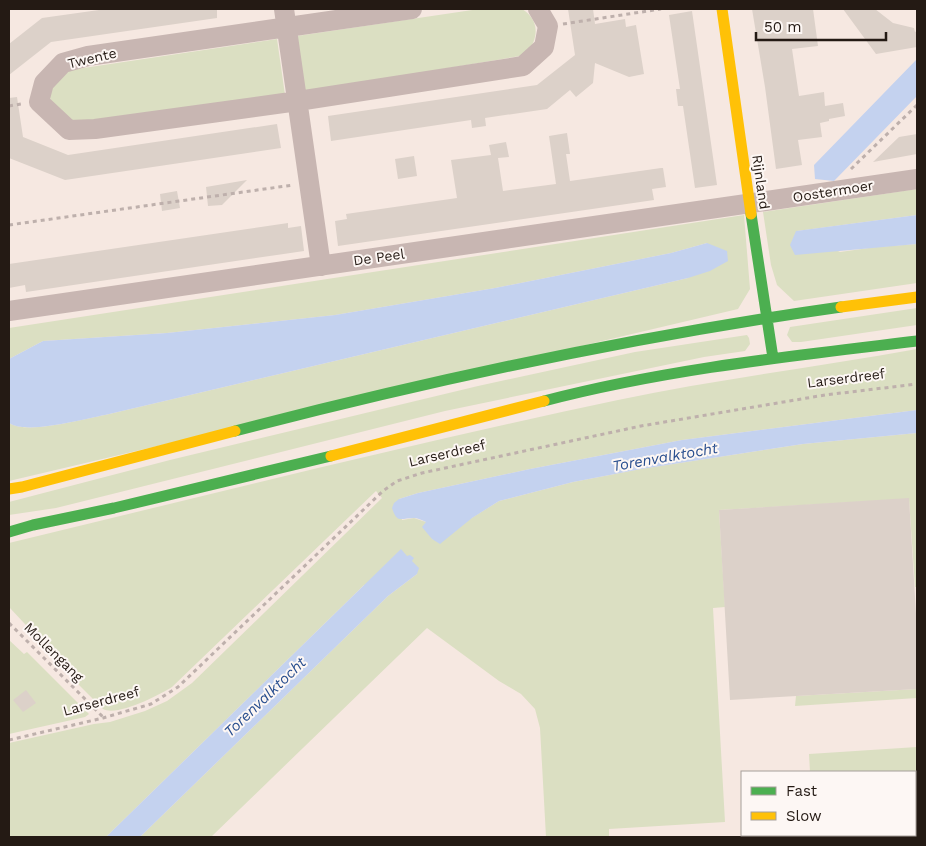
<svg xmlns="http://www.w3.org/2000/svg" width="926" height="846" viewBox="0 0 926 846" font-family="'Work Sans',sans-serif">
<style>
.green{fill:#dbdfc2}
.water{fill:#c4d2ef}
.building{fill:#dcd1c9}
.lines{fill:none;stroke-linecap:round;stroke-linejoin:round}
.path{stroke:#beb0ac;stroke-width:3;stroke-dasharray:4 4;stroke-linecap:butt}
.street{stroke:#c8b6b2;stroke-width:20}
.fast{stroke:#4caf50;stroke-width:11}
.slow{stroke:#ffc107;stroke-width:11}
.labels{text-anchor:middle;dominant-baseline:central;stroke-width:4;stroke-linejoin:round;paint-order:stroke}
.street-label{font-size:14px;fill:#241a14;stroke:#fdf7f4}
.water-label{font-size:15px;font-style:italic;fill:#274d8e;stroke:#fdf7f4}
</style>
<rect width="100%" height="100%" fill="#f6e8e1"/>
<path class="green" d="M479,9H522C541,21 538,39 526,55L305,92L297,36Z
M277,39L285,95L77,125L52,112L49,89L70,70Z
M917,189V215L797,231L840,252L876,247L917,244V283L794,301L777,285L771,265L763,212Z
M744,215L750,289L738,309L9,481V423C28,435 82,419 105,415L688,278L707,243L671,253L495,288L335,315L167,333L43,341L9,359V328Z
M917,308V325L801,342H792L787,335L790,327Z
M747,335L749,338L750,344L745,351L704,357L445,411L56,508L9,515V502L170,460L478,386L635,352Z
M917,349V410L682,440L530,469L418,493L399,499L402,520L414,518L426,522L432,539L436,540L499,501L573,482L641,469L803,444L917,433V587H915L909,499L719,510L725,607L713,608L725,822L609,829V837H546L540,728L535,709L521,694L499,681L427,628L211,837H140L388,596L417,574L364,585L106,837H9V743L94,724L110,722L145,711L167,701L192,683L382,498L376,491L172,687C159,695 117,717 103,709L36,642L39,639L9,607V543C212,494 414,443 618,400C717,379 818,367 917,349Z
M9,640L24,654L27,652L89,714L85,717L9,734Z
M917,689V698L795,706L796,696Z
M917,747V803H915V772H810L809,754Z"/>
<path class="water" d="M917,59V96L834,181L815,179L814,165Z
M917,215V244L795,255L790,245L796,231Z
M707,243L727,251L728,261L710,271L688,278L105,415C83,419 27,435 9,423V359L43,341L167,333L335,315L495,288L671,253Z
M917,410V433L803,444L641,469L573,482L499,501L472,518L440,544L432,539L422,527L426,522C422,520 417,518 414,518C401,518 397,524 392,508L394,503L399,499L418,493L530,469L682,440Z
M401,549L407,556L410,555L414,558L412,561L419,568L417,574L388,596L140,837H106Z"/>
<path class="building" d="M106,9H217V18L51,42L9,75V44L42,18Z
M568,9H593L595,24L625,19L626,27L636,25L644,74L629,77L595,63L593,83L576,97L570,90L547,109L485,118L486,126L472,128L471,120L331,141L328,116L537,85L575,55Z
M752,9H813L818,46L792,49L799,96L824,92L825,106L843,103L845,116L829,119V121L820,123L822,137L798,140L802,165L776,169L765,87Z
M843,9H875L893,23L914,28L915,32L917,31V47L876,54Z
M692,11L717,185L695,188L683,106H678L676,89H680L669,15Z
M17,97L23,137L68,155L277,124L281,148L65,180L9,158V98Z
M567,133L570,154H566L570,181L661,168H663L666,187L652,189L654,200L338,246L335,221L347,219L346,214L457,198L451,160L491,155L489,145L506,142L509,157L498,158L503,191L556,184L549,136Z
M917,134V154L873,162L899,137Z
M414,156L417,176L398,179L395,159Z
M247,180L222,205L208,206L206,187Z
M177,191L180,208L162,211L160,194Z
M288,223V228L301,226L304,251L26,292L25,285L9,288V264Z
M909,498L917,630V689L730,700L719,510Z
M26,690L36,703L23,712L13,700Z"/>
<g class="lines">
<path class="path" d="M563,24L661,9
M9,106L21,104
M851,169L917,105
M9,225L293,185
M9,623L103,717
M9,740L103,718L151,704L178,687L383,491L397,481L422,473L641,426L825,395L917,384"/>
<path class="street" d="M284,9L321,266
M412,9L88,56L63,63L44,83L39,102L69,130L95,129L298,101L523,66L544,47L548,26L538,9
M9,311L917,179"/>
<path class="fast" d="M751,214L773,358
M544,401C666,369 792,356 917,341
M235,431C435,379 636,336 841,307
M9,532L33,525L114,508L331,456"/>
<path class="slow" d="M722,9L751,214
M841,307L917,297
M331,456L544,401
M9,489L22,487L235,431"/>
</g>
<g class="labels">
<g class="street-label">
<text transform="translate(92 58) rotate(-13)">Twente</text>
<text transform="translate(761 182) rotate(82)">Rijnland</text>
<text transform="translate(833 191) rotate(-9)">Oostermoer</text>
<text transform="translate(379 257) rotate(-8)">De Peel</text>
<text transform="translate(846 378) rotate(-7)">Larserdreef</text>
<text transform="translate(447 453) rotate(-13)">Larserdreef</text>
<text transform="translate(54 652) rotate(45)">Mollengang</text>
<text transform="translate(101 701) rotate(-15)">Larserdreef</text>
</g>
<g class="water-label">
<text transform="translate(665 457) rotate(-10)">Torenvalktocht</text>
<text transform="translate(265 697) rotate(-44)">Torenvalktocht</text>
</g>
</g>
<rect width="926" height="846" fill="none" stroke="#241a14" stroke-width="20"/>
<rect x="741" y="771" width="175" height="65" fill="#fdf7f4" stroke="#a69f9a"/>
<rect x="751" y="787" width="25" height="8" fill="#4caf50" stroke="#a69f9a"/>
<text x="786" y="796" font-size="15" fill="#241a14">Fast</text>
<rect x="751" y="812" width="25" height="8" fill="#ffc107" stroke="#a69f9a"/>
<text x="786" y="821" font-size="15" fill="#241a14">Slow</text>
<path d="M756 32v8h130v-8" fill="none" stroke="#241a14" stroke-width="2.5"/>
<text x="764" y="32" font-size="15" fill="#241a14" stroke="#fdf7f4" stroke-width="4" paint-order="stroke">50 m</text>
</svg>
